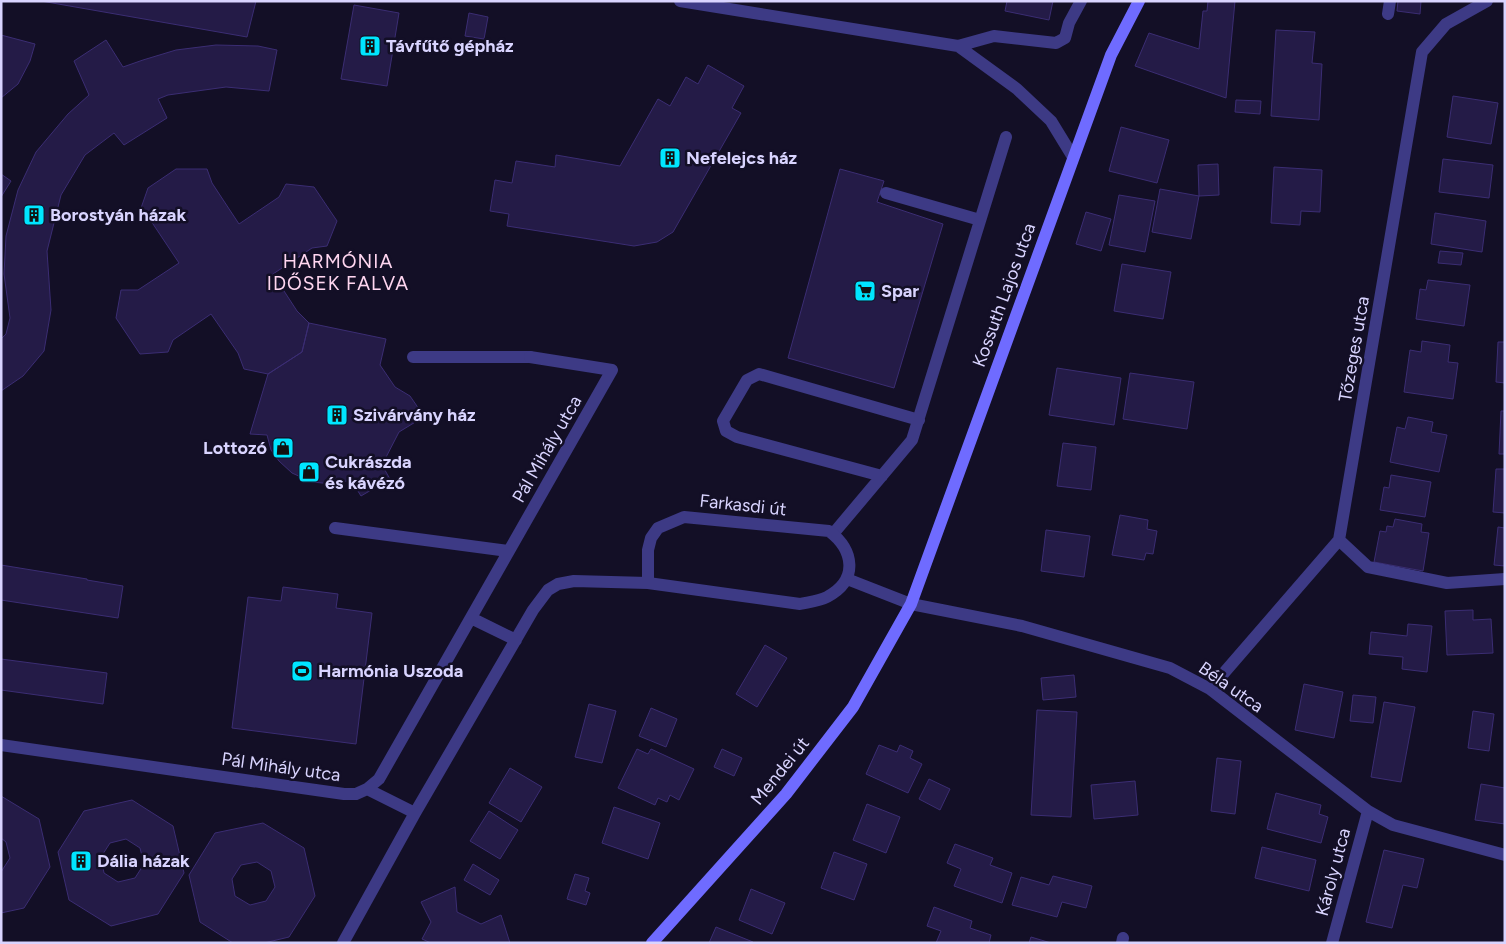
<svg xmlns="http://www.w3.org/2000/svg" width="1506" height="944" viewBox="0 0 1506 944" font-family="Figtree,sans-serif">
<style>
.building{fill:#241b47;stroke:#3b2d73;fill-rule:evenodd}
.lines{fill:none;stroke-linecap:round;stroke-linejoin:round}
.lane{stroke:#3d3a85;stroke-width:12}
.street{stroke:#3d3a85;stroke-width:12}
.secondary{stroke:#6f6bff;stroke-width:12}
.labels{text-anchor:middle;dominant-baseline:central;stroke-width:5;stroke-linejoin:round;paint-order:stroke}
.poi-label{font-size:18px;font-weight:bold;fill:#d9d4ff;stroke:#130f26;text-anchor:start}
.street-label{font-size:18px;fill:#d9d4ff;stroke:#130f26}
.neighbourhood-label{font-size:19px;letter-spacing:1px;fill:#ffd6f0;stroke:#130f26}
</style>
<rect width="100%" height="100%" fill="#130f26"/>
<path class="building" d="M41,1H256L247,37Z
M1007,1H1053L1049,20L1005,11Z
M1208,1H1235L1226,98L1135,66L1149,33L1199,49L1203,11H1207Z
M1398,1H1421L1420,14L1397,11Z
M354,5L399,13L387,86L341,79Z
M469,13L488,17L484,39L465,36Z
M1276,30L1315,32L1312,63L1322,64L1319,120L1271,116Z
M1,35L35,44L30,61L18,84L1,98Z
M106,40L123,67L143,60L176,50L216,45L258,46L277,50L269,91L226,87L168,95L158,99L167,118L124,145L114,133L85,155L61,195L47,251L51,310L44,351L23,376L1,391V339L6,334L10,318L4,274L6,236L18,190L36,152L68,114L89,95L74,61Z
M708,65L744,86L732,108L741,113L673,232L657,242L634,246L507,226L509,214L490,211L495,180L512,183L516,161L555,167L556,155L620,166L658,99L670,106L686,77L698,84Z
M1453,96L1498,103L1491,144L1447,137Z
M1236,100L1261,101L1260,114L1235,112Z
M1121,127L1169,140L1157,183L1109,171Z
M1443,159L1493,165L1489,198L1439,192Z
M1218,164L1219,195L1199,196L1198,165Z
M1274,167L1322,170L1320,212L1301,211L1300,225L1271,223Z
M176,169H207L212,183L239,224L279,197L286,184L314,187L337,221L327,246L312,248L273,274L297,311L309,323L302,352L268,374L244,369L238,353L211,314L173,340L168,352L140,354L116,318L121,290H138L179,263L151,221L140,211L148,188Z
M840,169L884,181L877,202L943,224L894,388L788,358Z
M1,174L11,181L1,197Z
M1160,189L1199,196L1191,239L1152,232Z
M1119,195L1155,201L1145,252L1109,245Z
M1086,212L1111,219L1101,251L1076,244Z
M1435,213L1486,221L1482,252L1431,244Z
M1440,251L1463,253L1461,265L1438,263Z
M1122,264L1171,272L1163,319L1114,311Z
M1428,280L1470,285L1464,326L1416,319L1420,289L1426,290Z
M309,323L386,339L380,365L395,387L410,396L419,409L417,421L399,432L382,465L390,479L361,496L351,480L333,484L312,482L292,473L279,461L271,450L267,435L250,434L268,374L302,352Z
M1422,341L1450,345L1448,362L1458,363L1453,399L1404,392L1410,350L1421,352Z
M1498,342H1505V383L1496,382Z
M1057,368L1121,378L1114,425L1049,415Z
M1130,373L1194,382L1187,429L1123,419Z
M1501,411H1505V454H1499Z
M1408,417L1433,422L1431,432L1447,435L1439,472L1390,462L1397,427L1405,429Z
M1063,443L1096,447L1091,490L1057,486Z
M1496,469H1505V513L1493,512Z
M1391,475L1431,482L1425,517L1380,510L1384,487L1389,488Z
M1120,515L1148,520L1147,529L1157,531L1153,554L1146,553L1144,560L1112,555Z
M1395,519L1422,524L1421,532L1429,533L1423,571L1374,562L1380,531L1386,532L1387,526L1393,527Z
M1498,527L1505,528V566L1494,565Z
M1046,530L1090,536L1084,577L1041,571Z
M1,565L87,579V580L123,586L118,618L1,600Z
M283,587L338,594L336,608L372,613L356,744L232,728L248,597L281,601Z
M1473,610V620L1491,619L1493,653L1447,655L1445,611Z
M1408,624L1432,626L1427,672L1402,669L1403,657L1369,654L1371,632L1407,636Z
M765,645L787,658L757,707L736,694Z
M1,659L107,673L103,704L1,690Z
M1074,675L1076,697L1043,700L1041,678Z
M1304,684L1343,692L1334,738L1295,730Z
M1353,695L1376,697L1373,723L1350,721Z
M1384,702L1415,707L1401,782L1371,777Z
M589,704L616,711L602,763L575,757Z
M651,708L677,719L666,747L639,736Z
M1037,710L1077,712L1071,817L1031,815Z
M1473,711L1494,714L1489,751L1468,748Z
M879,745L897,752L900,745L913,751L910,758L922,764L908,793L866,774Z
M637,749L648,754L651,749L694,769L679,800L670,795L667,802L658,798L655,805L618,788Z
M722,749L742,758L734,776L714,767Z
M1217,758L1241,761L1235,814L1211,811Z
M510,768L542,787L521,822L489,803Z
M929,779L950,789L940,810L919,799Z
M1135,781L1138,815L1094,819L1091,785Z
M1481,784L1505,788V824L1475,820Z
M1276,793L1321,805L1319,814L1328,817L1321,843L1267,829Z
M1,796L39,819L50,867L24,908L1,913V872L10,858L6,842L1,838Z
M132,800L173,826L184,873L158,914L111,926L69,900L58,852L84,811ZM126,839L140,848L144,864L135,878L118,882L104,873L101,857L110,843Z
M867,804L900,817L886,853L853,840Z
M614,807L660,823L648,859L602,843Z
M489,811L518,830L500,859L470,841Z
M263,823L304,848L315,896L289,937L264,943H233L200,922L189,875L215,833ZM257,862L271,871L275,887L266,901L250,905L235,896L232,879L241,865Z
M955,844L993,858L990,865L1012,873L1002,903L954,886L961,869L947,863Z
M1262,847L1316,860L1309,891L1255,878Z
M1384,850L1424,859L1417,888L1403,885L1392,928L1366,922Z
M834,852L867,864L854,900L821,888Z
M473,864L499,880L490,895L464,880Z
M575,874L589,878L585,891L590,893L586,905L567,899Z
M1053,876L1092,886L1086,908L1062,902L1057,917L1012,905L1021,877L1049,885Z
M455,887L457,912L481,924L501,915L510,943H431L422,939L431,922L421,902Z
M751,889L785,903L772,934L739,920Z
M934,907L972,921L970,928L991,935L989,943H936L941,931L927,926Z
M716,927L753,942V943H709Z
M1031,937L1051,943H1029Z"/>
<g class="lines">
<path class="lane" d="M1388,14L1390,1
M886,193L980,220
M413,357H530
M882,476L737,437L726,431L723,421L747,380L759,374L919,420
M833,534L912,440L1006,137
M1,745L188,772"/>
<path class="street" d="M680,1L958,46L1017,89L1051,121L1073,157
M958,46L994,36L1056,43L1065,38L1069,23L1081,1
M335,528L508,551
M1339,540L1368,567L1447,583L1505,579
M847,579L911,604L1022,626L1170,668L1210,689L1368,811L1393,825L1505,855
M471,618L516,640
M1210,689L1339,540L1422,52L1446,24L1487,1
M188,772L344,794H356L367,789L415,813
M367,789L379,779L612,370L530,357
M343,943L415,813L533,610L548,590L558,584L574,581L648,583L800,604C809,602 819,601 827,597C859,580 854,550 829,531L684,517L658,528L651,538L648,550V583
M1122,943L1123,938
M1332,943L1368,811"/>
<path class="secondary" d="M652,943L786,794L853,707L911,604L1111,55L1139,1"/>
</g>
<defs>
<g id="building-square" transform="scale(1.125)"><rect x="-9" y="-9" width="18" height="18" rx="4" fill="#00e5ff" stroke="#130f26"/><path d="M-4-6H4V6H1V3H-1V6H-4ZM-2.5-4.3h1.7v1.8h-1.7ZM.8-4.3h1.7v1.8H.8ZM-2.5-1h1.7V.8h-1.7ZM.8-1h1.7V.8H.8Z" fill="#111"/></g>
<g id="supermarket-square" transform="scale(1.125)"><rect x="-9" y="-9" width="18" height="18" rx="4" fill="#00e5ff" stroke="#130f26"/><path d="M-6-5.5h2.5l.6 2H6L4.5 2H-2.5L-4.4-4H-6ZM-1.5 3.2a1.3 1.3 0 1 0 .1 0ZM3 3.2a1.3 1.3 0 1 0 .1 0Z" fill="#111"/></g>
<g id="shop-square" transform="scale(1.125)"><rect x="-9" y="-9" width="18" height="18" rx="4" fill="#00e5ff" stroke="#130f26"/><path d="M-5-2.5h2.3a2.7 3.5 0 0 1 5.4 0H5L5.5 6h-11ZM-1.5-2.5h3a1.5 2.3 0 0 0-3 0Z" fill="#111"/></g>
<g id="stadium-square" transform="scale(1.125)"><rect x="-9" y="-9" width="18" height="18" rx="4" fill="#00e5ff" stroke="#130f26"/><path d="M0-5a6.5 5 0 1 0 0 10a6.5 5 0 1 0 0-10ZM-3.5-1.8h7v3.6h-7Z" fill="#111"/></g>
</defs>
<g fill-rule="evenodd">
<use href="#building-square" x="370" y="46"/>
<use href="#building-square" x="670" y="158"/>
<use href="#building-square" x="34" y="215"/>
<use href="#supermarket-square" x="865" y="291"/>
<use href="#building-square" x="337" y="415"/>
<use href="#shop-square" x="283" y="448"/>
<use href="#shop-square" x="309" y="472"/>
<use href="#stadium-square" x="302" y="671"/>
<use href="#building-square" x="81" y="861"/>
</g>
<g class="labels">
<g class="poi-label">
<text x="386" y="46">Távfűtő gépház</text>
<text x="686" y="158">Nefelejcs ház</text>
<text x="50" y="215">Borostyán házak</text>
<text x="881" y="291">Spar</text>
<text x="353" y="415">Szivárvány ház</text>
<text x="267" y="448" text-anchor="end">Lottozó</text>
<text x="325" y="462">Cukrászda<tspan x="325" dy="21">és kávézó</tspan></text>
<text x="318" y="671">Harmónia Uszoda</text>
<text x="97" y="861">Dália házak</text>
</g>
<g class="street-label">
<text transform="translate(1004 295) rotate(-70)">Kossuth Lajos utca</text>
<text transform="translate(1354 349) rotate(-80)">Tőzeges utca</text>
<text transform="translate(547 449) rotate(-60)">Pál Mihály utca</text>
<text transform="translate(743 505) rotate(6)">Farkasdi út</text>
<text transform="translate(1231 687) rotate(35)">Béla utca</text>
<text transform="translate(281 767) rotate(8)">Pál Mihály utca</text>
<text transform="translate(780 771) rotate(-51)">Mendei út</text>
<text transform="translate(1333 872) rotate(-75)">Károly utca</text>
</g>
<g class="neighbourhood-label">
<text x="338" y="261">HARMÓNIA<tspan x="338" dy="22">IDŐSEK FALVA</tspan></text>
</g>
</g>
<rect width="1506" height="944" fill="none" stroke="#d9d4ff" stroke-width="5"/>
</svg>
